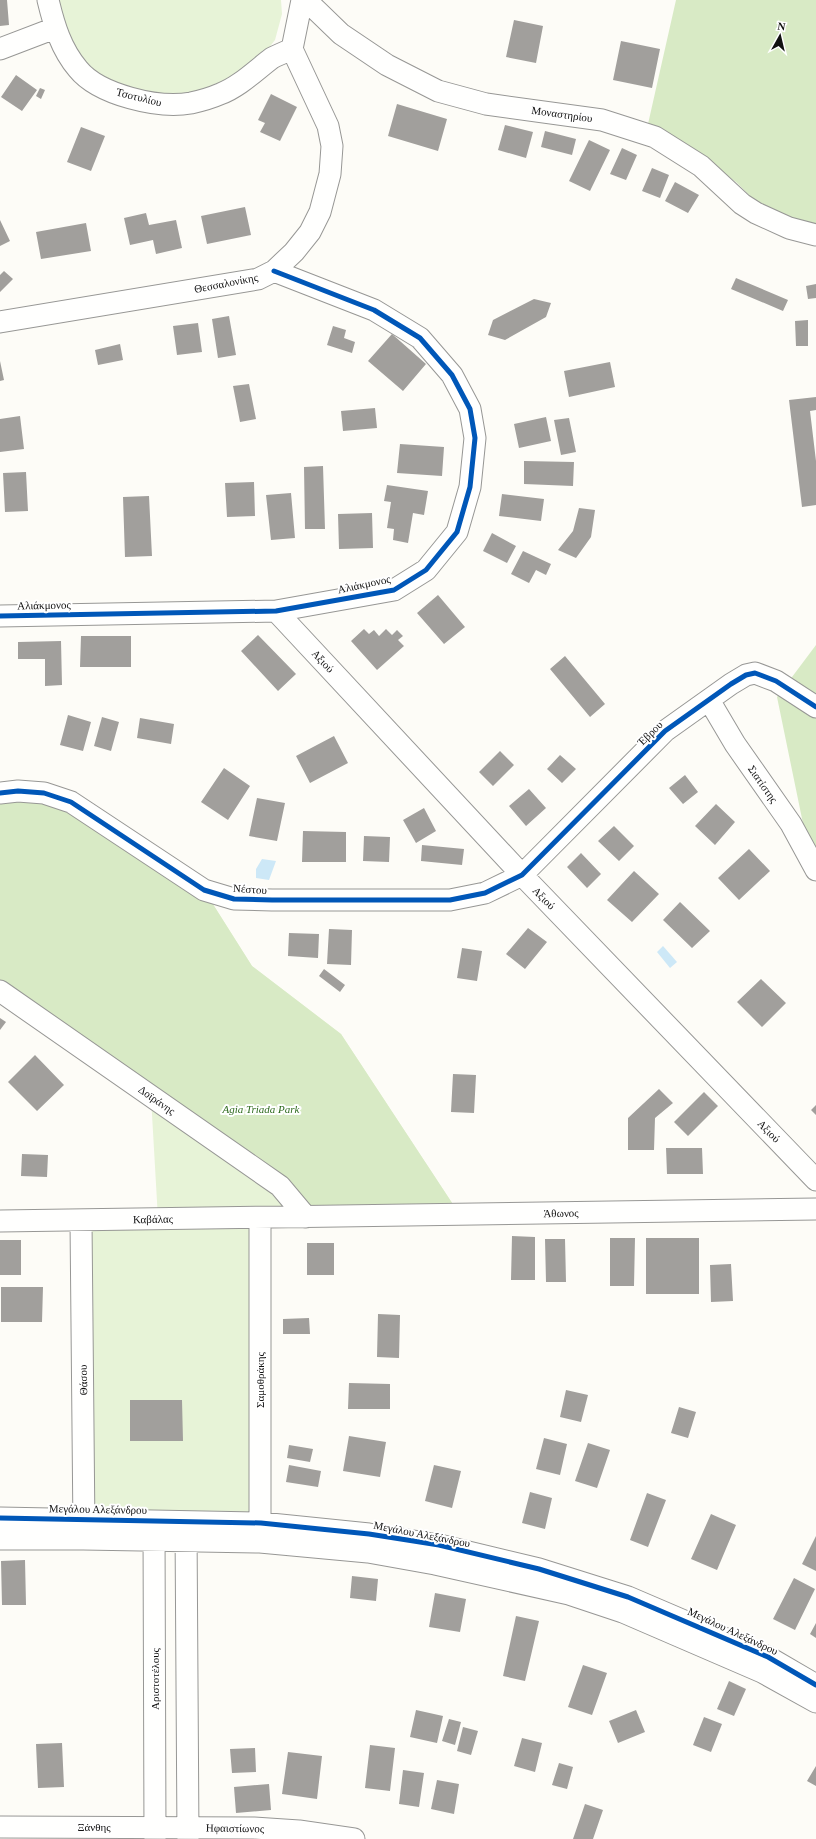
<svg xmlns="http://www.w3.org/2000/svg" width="816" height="1839" viewBox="0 0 816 1839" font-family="'Times New Roman',serif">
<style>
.green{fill:#e7f3d7}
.forest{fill:#d8eac5}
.water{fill:#cde8f7}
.building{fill:#a19f9c}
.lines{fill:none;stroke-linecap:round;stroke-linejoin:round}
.minor-casing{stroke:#979795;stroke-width:23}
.minor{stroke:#fffffe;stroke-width:21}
.cycleway-casing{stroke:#fff;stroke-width:8}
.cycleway{stroke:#0057b8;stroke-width:5}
.labels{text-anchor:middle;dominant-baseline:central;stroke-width:4;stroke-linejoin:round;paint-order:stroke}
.street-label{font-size:11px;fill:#111;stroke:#fff}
.park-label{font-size:11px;font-style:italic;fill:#2f6b1f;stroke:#fff}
</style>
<rect width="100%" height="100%" fill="#fdfcf7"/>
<path class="green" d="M55,0H281L282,14L275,40L264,54L235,75L200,93L177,96L132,90L87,70L77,57Z
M204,890L252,966L341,1034L460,1215L260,1218L261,1523L84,1519L81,1221L158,1219L151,1097Z"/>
<path class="forest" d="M676,0H816V232L758,204L736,182L697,154L648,124Z
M816,645V856L807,843L777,697Z
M0,793H44L204,890L252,966L341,1034L460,1215L306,1217L0,991Z"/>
<path class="water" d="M262,859L276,861L269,880L256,878V869Z
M663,946L677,962L670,968L657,952Z"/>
<path class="building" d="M0,0H7L9,25L0,26Z
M514,20L543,26L536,63L506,57Z
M621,41L660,49L652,88L613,80Z
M16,75L37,90L22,111L1,97Z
M40,88L45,90L41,99L36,96Z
M271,94L297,107L280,141L260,132L265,123L258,120Z
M397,104L447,119L438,151L388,136Z
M505,125L533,132L526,158L498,150Z
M81,127L105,136L91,171L67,162Z
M545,131L576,139L572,155L541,147Z
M589,140L610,150L590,191L569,181Z
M622,148L637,155L626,180L610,174Z
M652,168L669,175L660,198L642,191Z
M675,182L699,195L688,213L665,201Z
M245,207L251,235L207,244L201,216Z
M146,213L149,225L176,220L182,248L156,254L153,240L130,245L124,218Z
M0,220L10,241L0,246Z
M86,223L91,251L41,259L36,232Z
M4,271L13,279L0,292V275Z
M736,278L788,300L783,311L731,289Z
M816,284V298L808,299L806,286Z
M534,299L551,303L546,317L505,340L488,335L493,320Z
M229,316L236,355L218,358L212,319Z
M808,320V346H796L795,321Z
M198,323L202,352L177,355L173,326Z
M333,326L346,330L344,338L355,342L352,353L327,345Z
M392,334L426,364L403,391L368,361Z
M120,344L123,360L98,365L95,350Z
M0,361L4,380L0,381Z
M610,362L615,387L569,397L564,371Z
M249,384L256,419L240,422L233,386Z
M816,397V410L810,411L816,461V505L802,507L789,400Z
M375,408L377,428L343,431L341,411Z
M20,416L24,449L0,452V419Z
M546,417L551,441L519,448L514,424Z
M569,418L576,452L561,455L554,420Z
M400,444L444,447L442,476L397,473Z
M524,461L574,462L573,486L524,484Z
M323,466L325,529H305L304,467Z
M26,472L28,511L5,512L3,473Z
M254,482L255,516L227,517L225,483Z
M387,485L428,491L424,515L413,513L408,543L393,540L394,529L387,528L391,502L384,501Z
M291,493L295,538L271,540L266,495Z
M502,494L544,499L541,521L499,516Z
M149,496L152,556L125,557L123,497Z
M579,508L595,510L591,537L576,558L558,550L573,531Z
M372,513L373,548L339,549L338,514Z
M492,533L516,546L507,563L483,551Z
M523,551L551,564L546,575L536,570L529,583L511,574Z
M438,595L465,627L444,644L417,613Z
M364,629L369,634L374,630L379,636L386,629L392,635L397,630L403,636L398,640L404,646L377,670L351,641Z
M258,635L296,674L278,691L241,651Z
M81,636H131V667H80Z
M61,641L62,685L45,686V659H18V642Z
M565,656L605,704L590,717L550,669Z
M68,715L91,722L83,751L60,745Z
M102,717L119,722L111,751L94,746Z
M140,718L174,724L171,744L137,738Z
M334,736L348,763L310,783L296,756Z
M500,751L514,765L493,786L479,772Z
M560,755L576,769L562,783L547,769Z
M224,768L250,786L228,820L201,802Z
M685,775L698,792L683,804L669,788Z
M529,789L546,808L526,826L509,806Z
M257,798L285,803L277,841L249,836Z
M716,804L735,822L715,845L695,826Z
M424,808L436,831L416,843L403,820Z
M614,826L634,846L619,861L598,841Z
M303,831L346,832V862H302Z
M364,836L390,837L389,862L363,861Z
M422,845L464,849L462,865L421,861Z
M749,849L770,871L739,900L718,878Z
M581,853L601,874L587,888L567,867Z
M634,871L659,894L632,922L607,900Z
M680,902L710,931L692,948L663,920Z
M528,928L547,942L525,969L506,954Z
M329,929L352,930L351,965L327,964Z
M289,933L319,934L318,958L288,956Z
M462,948L482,951L477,981L457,978Z
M324,969L345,985L340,992L319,976Z
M761,979L786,1003L762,1027L737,1002Z
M0,1018L6,1022L0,1030Z
M35,1055L64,1085L37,1111L8,1082Z
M453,1074L476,1075L474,1113L451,1112Z
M659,1089L673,1103L655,1118L654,1150H628V1118Z
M704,1092L718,1106L688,1136L674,1122Z
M816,1105V1115L811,1110Z
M666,1148H702L703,1174H667Z
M22,1154L48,1155L47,1177L21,1176Z
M512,1236L535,1237V1280H511Z
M610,1238H635L634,1286H610Z
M646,1238H699V1294H646Z
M545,1239H565L566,1282H546Z
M0,1240H21V1275H0Z
M307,1243H334V1275H307Z
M731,1264L733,1301L711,1302L710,1265Z
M1,1287H43L42,1322H1Z
M378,1314L400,1315L399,1358L377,1357Z
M309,1318L310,1334H283V1319Z
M349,1383L390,1384V1409H348Z
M566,1390L588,1395L581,1422L560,1417Z
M130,1400H182L183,1441H130Z
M679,1407L696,1412L688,1438L671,1433Z
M349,1436L386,1442L380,1477L343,1471Z
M544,1438L567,1444L560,1475L536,1469Z
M588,1443L610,1450L597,1488L575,1481Z
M289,1445L313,1449L310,1462L287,1458Z
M289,1465L321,1471L318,1487L286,1482Z
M434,1465L461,1471L452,1508L425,1501Z
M530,1492L552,1498L545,1529L522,1523Z
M647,1493L666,1500L648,1547L630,1540Z
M711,1514L736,1525L717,1570L691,1559Z
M816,1536V1571L802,1564Z
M25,1560L26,1605H2L1,1561Z
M352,1576L378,1579L376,1601L350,1598Z
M794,1578L815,1589L795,1630L773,1619Z
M435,1593L466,1599L460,1632L429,1627Z
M516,1616L539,1621L525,1681L503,1676Z
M816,1623V1638L810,1634Z
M583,1665L607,1673L592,1715L568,1707Z
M729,1681L746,1689L734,1716L717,1709Z
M416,1710L443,1716L437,1743L410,1737Z
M636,1710L645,1732L618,1743L609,1721Z
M704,1717L722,1724L711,1752L693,1745Z
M449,1719L461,1722L455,1745L442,1741Z
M463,1727L478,1731L471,1755L457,1751Z
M522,1738L542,1743L535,1772L514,1766Z
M62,1743L64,1787L38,1788L36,1744Z
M370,1745L395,1748L390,1791L365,1788Z
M255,1748L256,1772L232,1773L230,1749Z
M288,1752L322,1756L317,1799L282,1794Z
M559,1763L573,1767L567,1789L552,1785Z
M816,1766V1786L807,1781Z
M403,1770L424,1773L419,1807L399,1804Z
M437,1780L459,1784L454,1814L431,1809Z
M269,1784L271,1810L236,1813L234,1787Z
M585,1804L603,1810L593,1839H573Z"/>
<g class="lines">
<g class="minor-casing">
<path id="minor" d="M48,0C54,25 61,49 78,69C99,95 159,109 191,103C200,101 211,98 220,94C239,87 256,70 272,58C278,55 285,52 292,49
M309,0L311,5L341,34L387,65L438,91L486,104L602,120L655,137L701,166L742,204L756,213L789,228L816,235
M0,49L55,28
M0,322L258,279L274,271L294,252L310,232L320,212L330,174L332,146L328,126L292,49L302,0
M276,611L522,875L816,1180
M0,616L276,611L394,590L426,570L457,532L470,487L475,438L470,409L452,375L420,338L374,310L274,271
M709,700L735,744L791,824L816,870
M0,793L18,791L44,793L71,802L204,890L234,899L272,900H450L485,893L522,875L665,731L731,684L746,675L755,673L776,681L816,707
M0,991L280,1186L306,1217
M260,1218V1537
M0,1221L816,1209
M81,1221L84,1532
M0,1518L261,1523L369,1534L439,1545L539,1569L628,1597L768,1657L816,1685
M154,1526L155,1839
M186,1526L188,1839
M0,1539H83L260,1542L368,1552L435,1564L569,1594L623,1612L762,1672L816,1702
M0,1827L254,1828L299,1831L354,1839"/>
</g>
<use href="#minor" class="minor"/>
<g class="cycleway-casing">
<path id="cycleway" d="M0,616L276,611L394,590L426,570L457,532L470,487L475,438L470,409L452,375L420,338L374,310L274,271
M0,793L18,791L44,793L71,802L204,890L234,899L272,900H450L485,893L522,875L665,731L731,684L746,675L755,673L776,681L816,707
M0,1518L261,1523L369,1534L439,1545L539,1569L628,1597L768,1657L816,1685"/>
</g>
<use href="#cycleway" class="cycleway"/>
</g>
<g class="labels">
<g class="street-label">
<text transform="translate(139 97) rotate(14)">Τσοτυλίου</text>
<text transform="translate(562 114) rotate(8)">Μοναστηρίου</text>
<text transform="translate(226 283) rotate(-11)">Θεσσαλονίκης</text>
<text transform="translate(364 584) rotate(-12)">Αλιάκμονος</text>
<text transform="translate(44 605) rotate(-1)">Αλιάκμονος</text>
<text transform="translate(323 661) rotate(47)">Αξιού</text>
<text transform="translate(650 733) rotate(-44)">Έβρου</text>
<text transform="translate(763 784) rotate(55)">Σιατίστης</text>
<text transform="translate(250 889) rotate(4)">Νέστου</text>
<text transform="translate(544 898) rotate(46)">Αξιού</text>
<text transform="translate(157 1100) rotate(35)">Δοϊράνης</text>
<text transform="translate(769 1131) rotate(46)">Αξιού</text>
<text transform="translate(561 1213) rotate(-1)">Άθωνος</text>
<text transform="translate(153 1219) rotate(-1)">Καβάλας</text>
<text transform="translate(83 1380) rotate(-91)">Θάσου</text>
<text transform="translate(260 1380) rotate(-90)">Σαμοθράκης</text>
<text transform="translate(98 1509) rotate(1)">Μεγάλου Αλεξάνδρου</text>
<text transform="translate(422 1534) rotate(11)">Μεγάλου Αλεξάνδρου</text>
<text transform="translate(733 1631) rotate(25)">Μεγάλου Αλεξάνδρου</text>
<text transform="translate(155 1679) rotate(-90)">Αριστοτέλους</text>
<text x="94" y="1827">Ξάνθης</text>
<text transform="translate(235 1828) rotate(1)">Ηφαιστίωνος</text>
</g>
<g class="park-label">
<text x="261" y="1109">Agia Triada Park</text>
</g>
</g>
<g transform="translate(780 36) rotate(8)" stroke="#ffffff" stroke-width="3" paint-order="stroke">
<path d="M0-3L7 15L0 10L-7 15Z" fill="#111111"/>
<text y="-6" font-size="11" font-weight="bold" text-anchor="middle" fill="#111111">N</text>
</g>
</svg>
